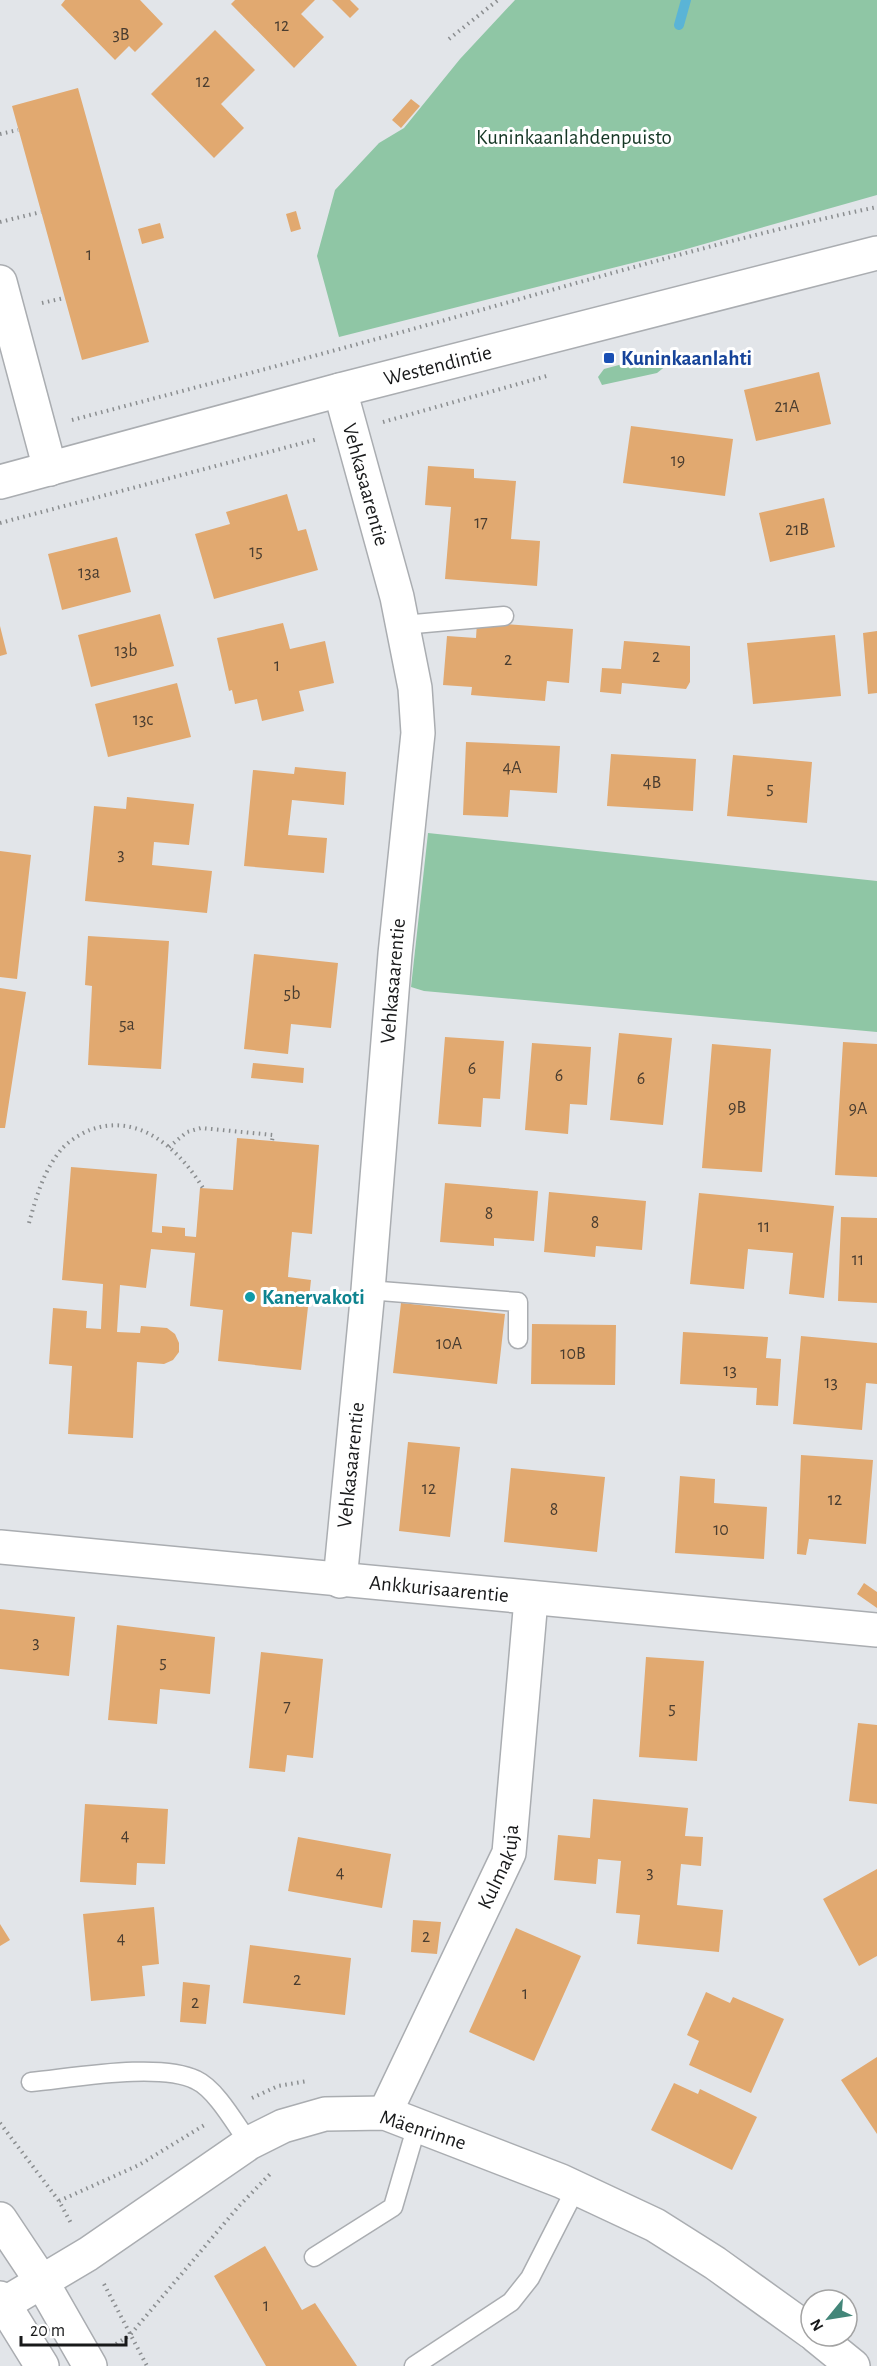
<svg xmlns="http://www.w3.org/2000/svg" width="877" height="2366" viewBox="0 0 877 2366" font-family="'Alegreya Sans',sans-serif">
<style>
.green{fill:#8fc6a5}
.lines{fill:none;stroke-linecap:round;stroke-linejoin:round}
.stream{stroke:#5ab4d6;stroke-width:10}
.building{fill:#e1a970}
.lane-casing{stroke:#aaadb1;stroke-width:21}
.street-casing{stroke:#aaadb1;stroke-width:36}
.secondary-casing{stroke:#aaadb1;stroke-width:36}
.path{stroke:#8b8e90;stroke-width:4;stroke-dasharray:1.5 4.5;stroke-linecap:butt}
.lane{stroke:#fff;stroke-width:18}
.street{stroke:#fff;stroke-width:33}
.secondary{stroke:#fff;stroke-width:33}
.transit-dot{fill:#1a4fb4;stroke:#fff;stroke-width:2}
.culture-dot{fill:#0f9aa8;stroke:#fff;stroke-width:2}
.labels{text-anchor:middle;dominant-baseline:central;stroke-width:6;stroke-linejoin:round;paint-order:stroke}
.number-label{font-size:18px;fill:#4a3d30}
.park-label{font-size:21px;fill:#153725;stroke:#fff}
.transit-label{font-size:21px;font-weight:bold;fill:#164399;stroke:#fff;text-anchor:start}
.street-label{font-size:21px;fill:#18191a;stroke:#fff}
.culture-label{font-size:21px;font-weight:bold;fill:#0d838f;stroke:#fff;text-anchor:start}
</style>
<rect width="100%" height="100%" fill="#e2e5e9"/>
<path class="green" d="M515,0H877V195L676,252L339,337L317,256L335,190L379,143L404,128L460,59Z
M656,355L667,365L657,373L602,385L598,377L604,369Z
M428,833L877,881V1032L424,991L411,987Z"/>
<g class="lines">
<path class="stream" d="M679,25L686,0"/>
</g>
<path class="building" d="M65,0H140L163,24L135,52L129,46L115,60L61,5Z
M235,0H315L301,14L324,37L294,68L231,4Z
M332,0H350L359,9L350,18Z
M215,30L255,70L221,104L244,128L214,158L151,94Z
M78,88L149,342L82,360L12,106Z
M411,99L420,106L401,128L392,120Z
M296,211L301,229L291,232L286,214Z
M160,223L164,238L142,244L138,229Z
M819,372L831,424L756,441L744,390Z
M631,426L733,439L725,496L623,483Z
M428,466L474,469V478L516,481L511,539L540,541L537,586L445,579L451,507L425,505Z
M287,494L298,531L306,529L318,570L214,599L195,534L230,524L226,512Z
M824,498L835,547L770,562L759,513Z
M117,537L131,592L62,610L48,554Z
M160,614L174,666L91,687L78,635Z
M477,622L573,629L569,683L547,681L545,701L471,695L472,687L443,685L447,636L476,638Z
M283,623L290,649L325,641L334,683L299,691L304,711L262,721L257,699L235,704L232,690L229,691L217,638Z
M0,626L7,654L0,656Z
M877,631V693L868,694L863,633Z
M835,635L841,696L753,704L747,643Z
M624,641L690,646V682L686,689L622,683L621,694L600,692L602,668L621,669Z
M177,683L191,737L108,757L95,704Z
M466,742L560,746L557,793L510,790L508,817L463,815Z
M611,754L696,759L693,811L607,806Z
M733,755L812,762L807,823L727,816Z
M295,767L346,772L344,805L292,800L288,835L327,838L324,873L244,866L253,770L294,774Z
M127,797L194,804L189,845L154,842L152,865L212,871L207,913L85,901L94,806L126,809Z
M0,851L31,855L17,979L0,977Z
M88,936L169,941L161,1069L88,1065L92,986L85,985Z
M254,954L338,963L331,1028L291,1024L288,1054L244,1049Z
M0,988L26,992L5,1128H0Z
M619,1033L672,1038L663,1125L610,1120Z
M445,1037L504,1041L500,1099L483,1098L481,1127L438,1124Z
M843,1042L877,1044V1177L835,1175Z
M532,1043L591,1047L587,1105L570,1104L568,1134L525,1130Z
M712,1044L771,1049L762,1172L702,1168Z
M253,1063L304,1068L303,1083L251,1078Z
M237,1138L319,1145L312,1234L292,1232L288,1277L311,1280L301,1370L218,1361L223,1310L190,1306L195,1253L151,1249L146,1288L120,1285L117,1332L140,1333L141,1326L167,1328L175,1334L179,1343V1352L173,1360L164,1364L137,1362L133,1438L68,1434L72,1366L49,1364L53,1308L87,1311L86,1328L101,1329L103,1284L62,1280L71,1167L157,1174L152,1232L162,1233V1226L185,1228V1236L196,1237L200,1188L233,1190Z
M445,1183L538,1191L534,1241L494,1238V1246L440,1242Z
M549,1192L646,1201L642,1250L596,1246L595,1257L544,1252Z
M699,1193L834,1206L824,1298L789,1294L793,1253L748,1249L744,1289L690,1284Z
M841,1217L877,1218V1303L838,1301Z
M401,1303L505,1314L497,1384L393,1373Z
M532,1324L616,1325L615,1385L531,1384Z
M683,1332L768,1337L766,1358L781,1359L778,1406L756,1405L757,1388L680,1384Z
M801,1336L877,1343V1384L866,1383L862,1430L793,1424Z
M408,1442L460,1447L450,1537L399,1531Z
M801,1455L873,1460L866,1544L809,1539L806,1555L797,1554Z
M511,1468L605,1477L597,1552L504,1542Z
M680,1476L715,1479L714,1503L767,1507L764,1559L675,1553Z
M864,1583L877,1592V1608L857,1594Z
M0,1609L75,1617L69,1676L0,1669Z
M117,1625L215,1637L210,1694L160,1689L157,1724L108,1720Z
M261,1652L323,1659L313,1758L287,1755L285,1772L249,1768Z
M646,1657L704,1661L697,1761L639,1757Z
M858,1723L877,1725V1804L849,1801Z
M593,1799L688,1808L685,1836L703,1837L701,1866L681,1864L677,1905L723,1910L719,1952L637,1944L640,1915L616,1913L621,1861L598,1859L596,1884L554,1880L558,1835L590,1838Z
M85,1804L168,1809L165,1864L137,1863L136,1885L80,1882Z
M298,1837L391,1854L382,1908L288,1891Z
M877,1869V1956L859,1966L823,1899Z
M154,1907L159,1964L142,1966L145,1996L91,2001L83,1914Z
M413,1920L441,1922L437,1954L411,1952Z
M0,1924L10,1940L0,1946Z
M516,1928L581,1956L534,2061L469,2032Z
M250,1945L351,1958L345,2015L243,2003Z
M183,1982L210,1985L206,2024L180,2022Z
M706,1992L730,2003L733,1997L784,2019L751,2093L689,2065L699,2041L687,2035Z
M877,2057V2134L841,2080Z
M674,2083L698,2094L700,2089L757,2117L732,2170L651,2130Z
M265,2246L302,2310L315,2303L357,2366H266L214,2276Z"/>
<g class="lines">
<g class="lane-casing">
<path id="lane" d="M403,625L504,616
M368,1290L518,1302V1339
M31,2082C73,2078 159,2062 196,2080C216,2089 236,2125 249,2143
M314,2257L393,2207L417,2125
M414,2366L511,2302L530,2278L576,2188"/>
</g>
<g class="street-casing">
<g id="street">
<path d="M0,282L50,469"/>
<path id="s1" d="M340,390L397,597L415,688L418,733L395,954L368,1290L340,1581"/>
<path id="s2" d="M0,1547L877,1630"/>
<path id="s3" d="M385,2113L509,1853L531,1599"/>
<path d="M4,2304L88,2254L249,2143L283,2126L325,2114L385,2113L561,2181L655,2225L715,2263L811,2332"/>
<path d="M816,2336L853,2366"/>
</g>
</g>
<g class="secondary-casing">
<g id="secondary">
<path id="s4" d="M0,482L340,390L877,253"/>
<path d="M0,2219L42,2282L90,2366"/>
<path d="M0,2298L42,2366"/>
</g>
</g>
<path class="path" d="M449,39L498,0
M0,134L18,130
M0,222L41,212
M42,303L64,298
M72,420C171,394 270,368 369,341C539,295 705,243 877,207
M383,422L550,375
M0,523L318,439
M169,1147L187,1132L201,1128L273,1135L272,1141
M29,1223C36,1198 43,1172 60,1151C67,1142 80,1134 90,1130C139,1112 179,1149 203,1188
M252,2098L278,2086L307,2081
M0,2123L59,2201L72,2225
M59,2201L139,2165L206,2124
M104,2284L147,2366
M116,2344L130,2335L239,2206L272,2172"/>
<use href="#lane" class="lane"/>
<use href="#street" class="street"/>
<use href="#secondary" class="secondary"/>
</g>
<rect class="transit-dot" x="603" y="352" width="12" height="12" rx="3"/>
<circle class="culture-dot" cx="250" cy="1297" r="6"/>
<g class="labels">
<g class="number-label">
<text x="282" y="26">12</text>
<text x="121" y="35">3B</text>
<text x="203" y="82">12</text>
<text x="89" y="255">1</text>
<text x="787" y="407">21A</text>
<text x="678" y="461">19</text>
<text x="481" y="523">17</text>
<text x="797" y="530">21B</text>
<text x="256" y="552">15</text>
<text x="89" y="573">13a</text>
<text x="126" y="651">13b</text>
<text x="656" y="657">2</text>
<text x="508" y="660">2</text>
<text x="277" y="666">1</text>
<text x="143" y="720">13c</text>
<text x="512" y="768">4A</text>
<text x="652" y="783">4B</text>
<text x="770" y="789">5</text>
<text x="121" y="855">3</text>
<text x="292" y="994">5b</text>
<text x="127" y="1025">5a</text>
<text x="472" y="1069">6</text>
<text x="559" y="1076">6</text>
<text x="641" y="1079">6</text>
<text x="737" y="1108">9B</text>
<text x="858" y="1109">9A</text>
<text x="489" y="1214">8</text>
<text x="595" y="1223">8</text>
<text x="764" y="1227">11</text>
<text x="858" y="1260">11</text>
<text x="449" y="1344">10A</text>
<text x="573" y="1354">10B</text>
<text x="730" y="1371">13</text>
<text x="831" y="1383">13</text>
<text x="429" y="1489">12</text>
<text x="835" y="1500">12</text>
<text x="554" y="1510">8</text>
<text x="721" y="1530">10</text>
<text x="36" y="1643">3</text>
<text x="163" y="1663">5</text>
<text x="287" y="1707">7</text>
<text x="672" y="1709">5</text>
<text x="125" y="1836">4</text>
<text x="340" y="1873">4</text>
<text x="650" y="1873">3</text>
<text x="426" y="1937">2</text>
<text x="121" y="1939">4</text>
<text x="297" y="1980">2</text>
<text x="525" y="1994">1</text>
<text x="195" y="2003">2</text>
<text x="266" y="2306">1</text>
</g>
<g class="park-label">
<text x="574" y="137">Kuninkaanlahdenpuisto</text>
</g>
<g class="transit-label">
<text x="621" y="358">Kuninkaanlahti</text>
</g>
<g class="street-label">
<text stroke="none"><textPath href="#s4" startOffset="453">Westendintie</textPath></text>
<text stroke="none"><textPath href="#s1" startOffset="98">Vehkasaarentie</textPath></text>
<text transform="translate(393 981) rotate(-85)">Vehkasaarentie</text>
<text transform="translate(351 1465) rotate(-84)">Vehkasaarentie</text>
<text stroke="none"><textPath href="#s2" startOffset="441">Ankkurisaarentie</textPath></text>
<text stroke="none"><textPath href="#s3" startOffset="272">Kulmakuja</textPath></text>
<text transform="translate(423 2130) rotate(18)">Mäenrinne</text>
</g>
<g class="culture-label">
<text x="262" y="1297">Kanervakoti</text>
</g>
</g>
<g transform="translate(829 2318) rotate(240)"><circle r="28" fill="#ffffff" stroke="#a3a3a3" stroke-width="1.5"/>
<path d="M0-4.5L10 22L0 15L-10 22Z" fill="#438679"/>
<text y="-9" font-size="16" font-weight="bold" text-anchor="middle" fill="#18191a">N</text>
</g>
<path d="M21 2336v9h105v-9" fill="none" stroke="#18191a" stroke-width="3"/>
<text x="30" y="2336" font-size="18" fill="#18191a" stroke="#ffffff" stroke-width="4.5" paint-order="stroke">20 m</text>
</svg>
